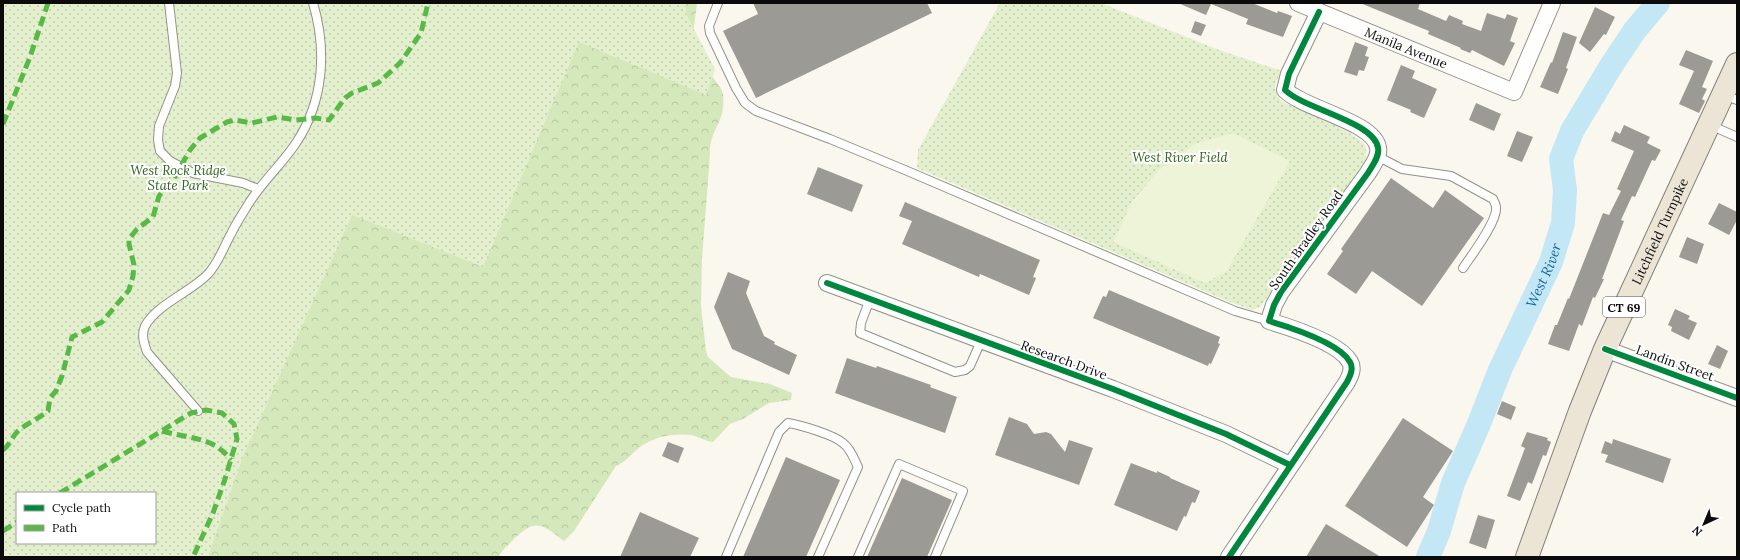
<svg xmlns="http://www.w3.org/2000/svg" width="1740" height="560" viewBox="0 0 1740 560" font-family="Lora,serif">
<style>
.forest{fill:url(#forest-crowns);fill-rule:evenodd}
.park{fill:url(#park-dots);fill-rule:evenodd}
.pitch{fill:#eef4d7}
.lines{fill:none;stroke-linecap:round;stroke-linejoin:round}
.river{stroke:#c3e7f5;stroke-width:24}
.building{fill:#9c9a94}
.service-casing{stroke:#93918d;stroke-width:10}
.minor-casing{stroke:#93918d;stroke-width:18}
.primary-casing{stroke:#807f7a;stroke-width:24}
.service{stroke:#fefefc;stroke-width:8}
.minor{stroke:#fefefc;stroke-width:16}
.primary{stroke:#ece5d6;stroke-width:22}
.quiet{stroke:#58b947;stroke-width:5;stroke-dasharray:10 5;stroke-linecap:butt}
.cycleway-casing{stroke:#fff;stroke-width:8}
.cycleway{stroke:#00873e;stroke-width:6}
.labels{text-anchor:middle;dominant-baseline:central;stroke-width:4;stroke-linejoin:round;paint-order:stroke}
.shield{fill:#fff;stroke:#545454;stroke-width:1}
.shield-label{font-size:12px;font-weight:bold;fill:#0b0b0b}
.street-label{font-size:13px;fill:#0b0b0b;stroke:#fff}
.park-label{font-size:13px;font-style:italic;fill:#2e641a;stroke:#fff}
.water-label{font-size:14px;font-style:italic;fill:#116a9f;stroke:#fff}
</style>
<defs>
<pattern id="forest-crowns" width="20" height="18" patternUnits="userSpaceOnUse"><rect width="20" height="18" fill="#d5e8bb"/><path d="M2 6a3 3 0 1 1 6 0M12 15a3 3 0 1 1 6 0" fill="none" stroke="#b6c69f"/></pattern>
<pattern id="park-dots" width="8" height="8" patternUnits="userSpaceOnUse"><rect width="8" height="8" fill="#e4f0cd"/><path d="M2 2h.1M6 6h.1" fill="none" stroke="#c2ccaf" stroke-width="1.8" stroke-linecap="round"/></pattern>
</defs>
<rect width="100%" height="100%" fill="#faf7ee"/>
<path class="forest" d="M3,3H697L691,51C696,58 721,85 722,91C725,99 723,114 719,122C714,133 709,141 710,154L702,259L701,306L706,351L708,357L731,377L770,384L792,393L791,400L769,403L743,419L730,424L713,442C704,441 696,435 690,435C672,433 654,437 640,447C631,454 626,462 616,466L574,531L564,541C541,523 535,518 513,540C508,545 501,551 499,557H3ZM17,493H155V543H17Z"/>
<path class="park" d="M3,3H686V14L715,69L706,95L579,42L483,267L352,215L242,459L208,557H3ZM17,493H155V543H17Z
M1000,3H1101L1219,50L1282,71C1274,85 1271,90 1283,102C1298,109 1360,133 1365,146C1368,154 1365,159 1362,167L1260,307L1252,310L1230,302L917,168L918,150Z"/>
<path class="pitch" d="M1233,133L1290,161L1226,272L1205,283L1113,242L1132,202L1159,170L1195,144Z"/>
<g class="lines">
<path class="river" id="s1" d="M1428,557L1439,531L1453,483L1478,426L1500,370L1551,262L1563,223L1565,190L1561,159L1572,131L1611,66L1635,30L1658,3"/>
</g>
<path class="building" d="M753,3H927L932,13L756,98L723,31L758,14Z
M1178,3H1252L1277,13L1278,11L1292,16L1283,37L1246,24L1248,19L1211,4L1206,15Z
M1360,3H1420L1418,9L1446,21L1449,15L1463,21L1462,24L1481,31L1487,13L1505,19L1507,14L1518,18L1510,41L1515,43L1504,66L1472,50L1470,53L1460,49L1461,48L1428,34L1429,31Z
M1595,7L1615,17L1606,35L1604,34L1590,52L1579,43Z
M1195,21L1206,25L1201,36L1191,32Z
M1563,32L1577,37L1566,68L1568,69L1558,94L1540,87L1551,62L1552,63Z
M1355,42L1368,47L1365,56L1369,57L1364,71L1359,70L1357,76L1344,72Z
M1686,50L1713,61L1702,87L1707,89L1702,99L1705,101L1699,113L1679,104L1694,71L1679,65Z
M1401,65L1415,71L1412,78L1437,89L1424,118L1410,112L1411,110L1387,100Z
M1476,103L1501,114L1494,131L1469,120Z
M1624,125L1650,137L1647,143L1661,150L1655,161L1652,160L1635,197L1632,196L1621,220L1624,221L1602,279H1604L1595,298L1593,297L1582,326L1579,324L1569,351L1548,344L1555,325H1557L1568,298L1569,299L1603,213L1609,215L1621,191L1617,189L1634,151L1611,141L1615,131L1620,134Z
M1517,131L1533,137L1522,162L1507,156Z
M818,167L863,185L852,212L807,194Z
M1391,178L1433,208L1445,190L1484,218L1422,306L1372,271L1356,294L1327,274L1343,251L1341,249Z
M905,202L1040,260L1033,277L1036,278L1029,295L980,274L979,277L902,244L912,221L899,216Z
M1719,203L1737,212V220L1729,235L1708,224Z
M1687,237L1704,244L1697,264L1679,257Z
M728,272L750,281L746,293L764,336L775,342L774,344L797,355L789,375L732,349L714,307Z
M1109,290L1220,337L1218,343L1220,344L1211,364L1209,363L1208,366L1093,318L1103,296L1106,297Z
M1675,309L1690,316L1688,319L1697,323L1689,340L1671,331L1672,327L1668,325Z
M1717,345L1728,351L1720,369L1708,364Z
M847,358L876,368L877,366L931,385L930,387L957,397L945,433L835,393Z
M1502,401L1516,407L1511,420L1497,414Z
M1009,417L1027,424L1034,434L1046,432L1051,434L1065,452L1069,440L1093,448L1079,485L995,455Z
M1403,418L1453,451L1423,497L1434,505L1407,547L1345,506Z
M1527,432L1548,438L1547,440L1551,442L1546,456L1543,455L1532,484L1528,482L1520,501L1507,496L1525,448L1521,446Z
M1613,439L1671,459L1663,483L1605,462L1608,455L1601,453L1605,441L1612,444Z
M668,442L684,448L678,463L662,456Z
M786,457L840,480L806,557H743Z
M1131,463L1157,473V471L1170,477V478L1200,491L1195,503L1192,502L1186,517L1184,516L1177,531L1114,505Z
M902,478L952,500L927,557H867Z
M640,512L699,538L690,557H620Z
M1478,515L1495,520L1486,549L1469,543Z
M1326,524L1381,557H1306Z"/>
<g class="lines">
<g class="service-casing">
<path id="service" d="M169,3L177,73L175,86L159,126L158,140L160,151L170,161L193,173L243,183L258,189
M718,3L709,26L710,33L736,88L745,103L756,111L830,139L905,170L1235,311L1269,321
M1724,95L1737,100
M1710,125L1737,137
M1377,156L1402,169L1451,176L1493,199C1494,201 1496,205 1496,207C1498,221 1471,256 1463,268
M870,299L861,323L860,333L955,372L965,370L970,366L981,341
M198,411L147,352C144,343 141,335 145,326C157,304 191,292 208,274C219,262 223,248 231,234C236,223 243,213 249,203C263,181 282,164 296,143C324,101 327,50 313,3
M726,557L779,432L788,423C801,425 834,435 843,443C851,449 854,459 858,467L818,557
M858,557L899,464L963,491L935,557"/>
</g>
<g class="minor-casing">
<g id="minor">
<path id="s2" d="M1298,3L1514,92L1552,3"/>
<path d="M827,283L1113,389L1226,434L1290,465"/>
<path d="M1605,349L1737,398"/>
<path d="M1229,557L1347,382C1350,376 1354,369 1350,362C1340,343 1289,327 1269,321L1274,305L1281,292L1368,173C1372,166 1380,156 1378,148C1375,122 1304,109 1285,90L1289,74L1319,12"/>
</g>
</g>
<g class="primary-casing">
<g id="primary">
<path id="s3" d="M1527,557L1580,411L1605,349L1737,64"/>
</g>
</g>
<use href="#service" class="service"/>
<use href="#minor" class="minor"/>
<use href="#primary" class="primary"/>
<path class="quiet" d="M3,124L30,57L48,3
M162,431C189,439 213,436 231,460
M3,450C10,445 12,436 19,430C28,423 38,419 48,411L50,398L56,391L62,376L72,337L102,322L129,290L133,276L134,265L129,244V239L137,229L153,217L159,196L174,178L190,150L200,138L227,122L235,120L252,123L277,117L296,120L315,118L329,120L345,98L352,93L378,83L400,63L421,33L428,3
M60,493L191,413L206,410L222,413L234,424L237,439L225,479L213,513L193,557
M3,531L17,522"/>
<g class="cycleway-casing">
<path id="cycleway" d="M827,283L1113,389L1226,434L1290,465
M1605,349L1737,398
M1229,557L1347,382C1350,376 1354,369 1350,362C1340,343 1289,327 1269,321L1274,305L1281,292L1368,173C1372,166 1380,156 1378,148C1375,122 1304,109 1285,90L1289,74L1319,12"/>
</g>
<use href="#cycleway" class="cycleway"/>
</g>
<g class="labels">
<rect class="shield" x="1603" y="297" width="42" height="20" rx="3"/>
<g class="shield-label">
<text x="1624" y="307">CT 69</text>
</g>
<g class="street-label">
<text stroke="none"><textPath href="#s2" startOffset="117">Manila Avenue</textPath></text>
<text stroke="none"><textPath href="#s3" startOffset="352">Litchfield Turnpike</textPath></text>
<text transform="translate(1306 240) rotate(-55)">South Bradley Road</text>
<text transform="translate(1064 360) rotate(20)">Research Drive</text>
<text transform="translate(1675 363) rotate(20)">Landin Street</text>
</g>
<g class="park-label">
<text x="1180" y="157">West River Field</text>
<text x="178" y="170">West Rock Ridge<tspan x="178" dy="15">State Park</tspan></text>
</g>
<g class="water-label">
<text stroke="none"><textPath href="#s1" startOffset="305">West River</textPath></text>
</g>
</g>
<rect width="1740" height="560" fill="none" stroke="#0b0b0b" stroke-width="8"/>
<rect x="16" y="492" width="140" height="52" fill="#ffffff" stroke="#9d9d9d"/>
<rect x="24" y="505" width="20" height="6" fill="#00873e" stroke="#9d9d9d"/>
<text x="52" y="512" font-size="12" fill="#0b0b0b">Cycle path</text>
<rect x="24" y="525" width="20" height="6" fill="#58b947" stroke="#9d9d9d"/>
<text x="52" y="532" font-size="12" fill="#0b0b0b">Path</text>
<g transform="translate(1704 524) rotate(224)" stroke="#ffffff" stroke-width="3" paint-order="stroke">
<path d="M0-3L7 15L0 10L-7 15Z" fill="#0b0b0b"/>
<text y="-6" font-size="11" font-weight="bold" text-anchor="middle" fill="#0b0b0b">N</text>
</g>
</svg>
